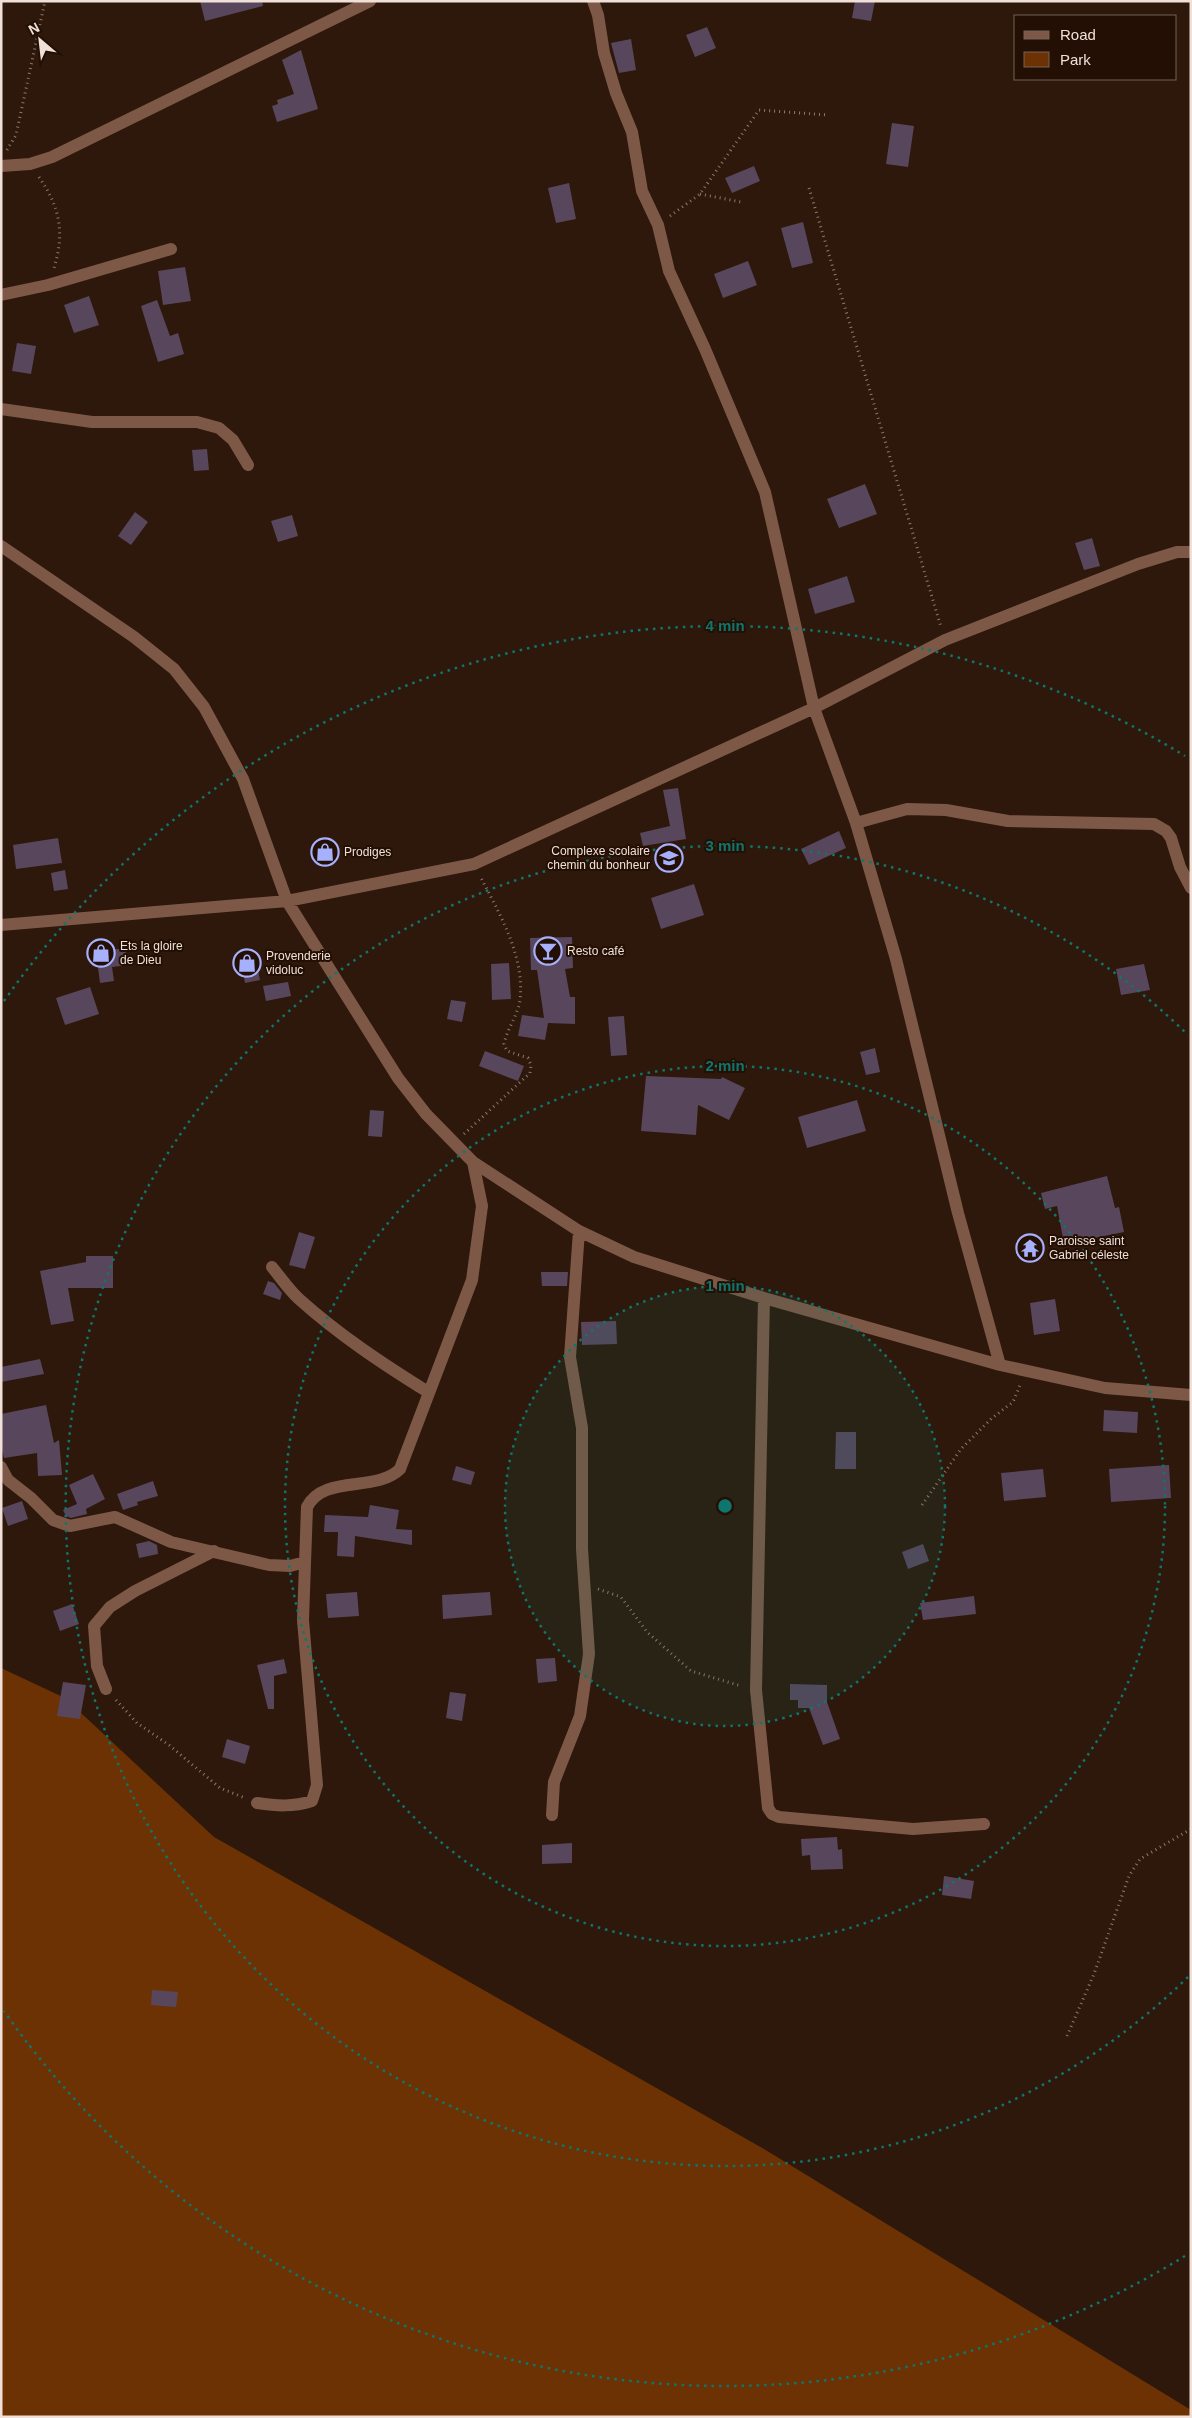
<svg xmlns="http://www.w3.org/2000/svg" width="1192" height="2418" viewBox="0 0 1192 2418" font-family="Arial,sans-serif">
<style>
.green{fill:#6d3203}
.building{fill:#58465c}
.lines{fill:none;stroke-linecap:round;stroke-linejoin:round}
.path{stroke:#8c7a6f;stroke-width:3;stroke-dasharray:1 4;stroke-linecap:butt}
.minor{stroke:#7e5847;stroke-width:12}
.ring{fill:none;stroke:#0f766e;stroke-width:2.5;stroke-dasharray:2.5 5}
.labels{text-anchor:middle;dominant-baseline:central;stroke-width:4;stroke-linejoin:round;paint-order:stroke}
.poi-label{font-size:12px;fill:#f0e0d8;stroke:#230f03;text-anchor:start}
.centre{fill:#0f766e;stroke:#230f03;stroke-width:2.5}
.ring-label{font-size:15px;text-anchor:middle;font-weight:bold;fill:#0f766e;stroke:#230f03;stroke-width:4;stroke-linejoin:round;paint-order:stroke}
</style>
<rect width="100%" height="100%" fill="#2d180b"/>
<path class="green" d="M1,1668L65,1698L214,1837L764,2149L1191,2410V2417H1Z"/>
<path class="building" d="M200,1H262L263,6L205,21Z
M855,1H875L871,21L852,18Z
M707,27L716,48L695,57L686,35Z
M631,39L636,70L619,73L611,43Z
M301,50L318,109L277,122L272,106L278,104L277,100L294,94L282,60Z
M892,123L914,126L908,167L886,164Z
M754,166L760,181L732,193L725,178Z
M569,183L576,219L556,223L548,188Z
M803,222L813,263L792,268L781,228Z
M748,261L757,285L723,298L714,274Z
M185,267L191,301L163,305L158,271Z
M89,296L99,325L74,333L64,305Z
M157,300L170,336L178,333L184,354L158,362L141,306Z
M17,343L36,346L31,374L12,371Z
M207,449L209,470L194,471L192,450Z
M865,484L877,514L839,528L827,499Z
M135,512L148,522L131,545L118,536Z
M292,515L298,536L278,542L271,521Z
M1092,538L1100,566L1084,570L1075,543Z
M847,576L855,602L815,614L808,589Z
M678,788L686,839L643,846L640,833L670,826L663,790Z
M839,831L846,848L809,865L801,849Z
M58,838L62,863L16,869L13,845Z
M65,870L68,889L54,891L51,873Z
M694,884L704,915L661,929L651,898Z
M572,937L573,968L565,969L570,997H575V1024L548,1023L545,1040L518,1036L522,1015L544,1018L537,970H531L530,938Z
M125,948L128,965L112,967L114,981L100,983L96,952Z
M255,956L260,980L245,983L241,959Z
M509,963L511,999L492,1000L491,964Z
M1144,964L1150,990L1121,995L1116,969Z
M288,982L291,996L266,1001L263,986Z
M90,987L99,1014L65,1025L56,998Z
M451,1000L466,1002L462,1022L447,1019Z
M624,1016L627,1055L611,1056L608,1017Z
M875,1048L880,1072L866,1075L860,1052Z
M485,1051L524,1066L518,1081L479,1066Z
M646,1076L721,1079L722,1077L745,1088L729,1120L698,1105L696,1135L641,1131Z
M857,1100L866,1131L807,1148L798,1117Z
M370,1110L384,1111L382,1137L368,1136Z
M1107,1176L1115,1208L1119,1207L1124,1232L1064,1244L1057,1206L1045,1209L1041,1193Z
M299,1232L315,1237L305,1269L289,1265Z
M86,1256H113V1288H68L74,1321L51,1325L40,1271L86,1262Z
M541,1272H568L567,1286H542Z
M268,1281L274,1283L282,1293L280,1300L263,1294Z
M1055,1299L1060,1331L1034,1335L1030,1303Z
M616,1321L617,1344L582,1345L581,1322Z
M40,1359L44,1374L1,1382V1367Z
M46,1405L54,1443L59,1440L62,1475L38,1476L37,1453L4,1458L1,1445V1414Z
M1104,1410L1138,1412L1137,1433L1103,1431Z
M836,1432H856V1469H835Z
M1169,1465L1171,1498L1111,1502L1109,1469Z
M456,1466L475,1472L471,1485L452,1480Z
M1043,1469L1046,1497L1004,1501L1001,1473Z
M93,1474L105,1499L86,1509L87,1514L71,1518L66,1516L63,1510L77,1504L69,1485Z
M153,1481L158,1496L137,1502L138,1505L123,1510L117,1494Z
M22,1501L28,1519L8,1526L2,1508Z
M370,1505L399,1510L396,1529L412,1530V1545L355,1536L354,1557L337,1556L338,1532H324L325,1515L368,1517Z
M149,1541L157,1545L158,1554L139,1558L136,1544Z
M923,1544L929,1561L908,1569L902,1552Z
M357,1592L359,1616L328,1618L326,1594Z
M490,1592L492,1615L443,1619L442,1595Z
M974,1596L976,1614L923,1620L920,1603Z
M72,1604L79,1624L60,1631L53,1611Z
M555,1658L557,1681L538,1683L536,1659Z
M284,1659L287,1673L274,1676V1709H268L257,1665Z
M63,1682L86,1685L80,1719L57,1716Z
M790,1684L827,1685V1702L840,1739L823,1745L809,1708H798V1700H790Z
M450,1692L466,1694L462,1721L446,1718Z
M227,1739L250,1746L245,1764L222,1757Z
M837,1837L838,1850L842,1849L843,1869L811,1870L810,1855L802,1856L801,1839Z
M572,1843V1863L542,1864V1845Z
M944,1876L974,1881L971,1899L942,1895Z
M152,1990L178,1992L176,2007L151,2005Z"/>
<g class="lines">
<path class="path" d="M7,150L16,135L45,1
M39,177C60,207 65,233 54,268
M809,188L941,627
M700,194L741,202
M670,216L700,194L759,110L828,115
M464,1134L530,1073L531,1065L528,1058L507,1051L504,1044C507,1029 518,1015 520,1000C525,956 499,913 480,876
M922,1505L961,1449L992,1418L1013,1402L1021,1383
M598,1589L621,1597L647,1632L691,1671L741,1686
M116,1700L137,1723L169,1745L220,1788L245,1798
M1067,2036L1094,1974L1129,1876L1140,1859L1191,1829"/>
<path class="minor" d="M593,1L598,15L604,53L616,93L632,132L642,191L658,225L669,271L705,349L765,492L814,708L856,823L896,959L958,1213L1000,1365
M1,166L30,164L52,157L370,1
M1,295L48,285L171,249
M1,409L92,422H197L219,428L233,440L248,465
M1,546L134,637L174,669L204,707L243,779L287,901L398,1078L426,1114L473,1162L579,1231L634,1257L764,1298L1000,1365L1105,1388L1191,1395
M856,823L907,809L946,810L1008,821L1154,824L1166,831L1171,838L1180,867L1191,888
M1,925L287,901L474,864L814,708L945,640L1138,564L1177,552H1191
M272,1267C281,1278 289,1290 299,1299C339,1335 383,1364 428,1392
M764,1298L756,1690L768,1808L772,1814L779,1817L913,1829L984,1824
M1,1467L8,1480L31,1498L53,1520L70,1526L115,1517L171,1542L269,1565L290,1566L305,1562
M106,1689L97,1666L94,1626L110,1607L135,1591L214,1551
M257,1803C277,1806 293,1807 312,1801L317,1785L303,1620L307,1507C324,1474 376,1493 400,1469L472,1280L482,1206L473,1162
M552,1815L554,1782L580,1716L589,1654L582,1549V1428L570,1357L579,1231"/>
</g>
<circle cx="725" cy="1506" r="220" fill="#0f766e" fill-opacity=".12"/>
<g class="ring">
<circle cx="725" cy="1506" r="220"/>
<circle cx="725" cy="1506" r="440"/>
<path d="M1188 1977A660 660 0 1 1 1188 1035"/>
<path d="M1185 2256A880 880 0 0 1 4 2011M4 1001A880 880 0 0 1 1185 756"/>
</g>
<defs>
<g id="shop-ring" transform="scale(1.4375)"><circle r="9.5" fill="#230f03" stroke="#a7b0fc" stroke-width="1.5"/><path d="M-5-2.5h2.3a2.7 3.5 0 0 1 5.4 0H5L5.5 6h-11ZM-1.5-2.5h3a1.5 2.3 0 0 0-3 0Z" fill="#a7b0fc"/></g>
<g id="school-ring" transform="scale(1.4375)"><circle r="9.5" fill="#230f03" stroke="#a7b0fc" stroke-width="1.5"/><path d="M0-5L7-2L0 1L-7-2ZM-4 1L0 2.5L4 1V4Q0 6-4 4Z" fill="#a7b0fc"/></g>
<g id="bar-ring" transform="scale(1.4375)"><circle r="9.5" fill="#230f03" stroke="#a7b0fc" stroke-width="1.5"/><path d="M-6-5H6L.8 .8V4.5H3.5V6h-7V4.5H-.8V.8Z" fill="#a7b0fc"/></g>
<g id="temple-ring" transform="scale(1.4375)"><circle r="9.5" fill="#230f03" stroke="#a7b0fc" stroke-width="1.5"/><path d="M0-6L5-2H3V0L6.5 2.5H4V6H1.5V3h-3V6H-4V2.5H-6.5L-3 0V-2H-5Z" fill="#a7b0fc"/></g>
</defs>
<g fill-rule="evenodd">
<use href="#shop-ring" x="325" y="852"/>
<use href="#school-ring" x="669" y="858"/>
<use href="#bar-ring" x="548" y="951"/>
<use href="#shop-ring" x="101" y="953"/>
<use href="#shop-ring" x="247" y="963"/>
<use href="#temple-ring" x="1030" y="1248"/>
</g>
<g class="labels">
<g class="poi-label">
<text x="650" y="851" text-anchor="end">Complexe scolaire<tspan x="650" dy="14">chemin du bonheur</tspan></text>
<text x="344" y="852">Prodiges</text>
<text x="120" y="946">Ets la gloire<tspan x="120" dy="14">de Dieu</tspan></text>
<text x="567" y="951">Resto café</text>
<text x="266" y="956">Provenderie<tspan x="266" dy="14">vidoluc</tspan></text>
<text x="1049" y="1241">Paroisse saint<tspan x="1049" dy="14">Gabriel céleste</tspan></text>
</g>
</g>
<circle cx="725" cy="1506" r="8" class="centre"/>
<g class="ring-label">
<text x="725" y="631">4 min</text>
<text x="725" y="851">3 min</text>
<text x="725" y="1071">2 min</text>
<text x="725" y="1291">1 min</text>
</g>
<rect width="1192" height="2418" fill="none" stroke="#f0e0d8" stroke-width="5"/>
<rect x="1014" y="15" width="162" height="65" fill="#230f03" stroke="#756358"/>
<rect x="1024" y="31" width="25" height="8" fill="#7e5847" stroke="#756358"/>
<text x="1060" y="40" font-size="15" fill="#f0e0d8">Road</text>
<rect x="1024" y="52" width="25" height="15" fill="#6d3203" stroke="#756358"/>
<text x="1060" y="65" font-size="15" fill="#f0e0d8">Park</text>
<g transform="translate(40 40) rotate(332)" stroke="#230f03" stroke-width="4" paint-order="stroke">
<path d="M0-4L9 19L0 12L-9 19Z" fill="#f0e0d8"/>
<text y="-8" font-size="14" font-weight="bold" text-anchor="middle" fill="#f0e0d8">N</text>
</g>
</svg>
